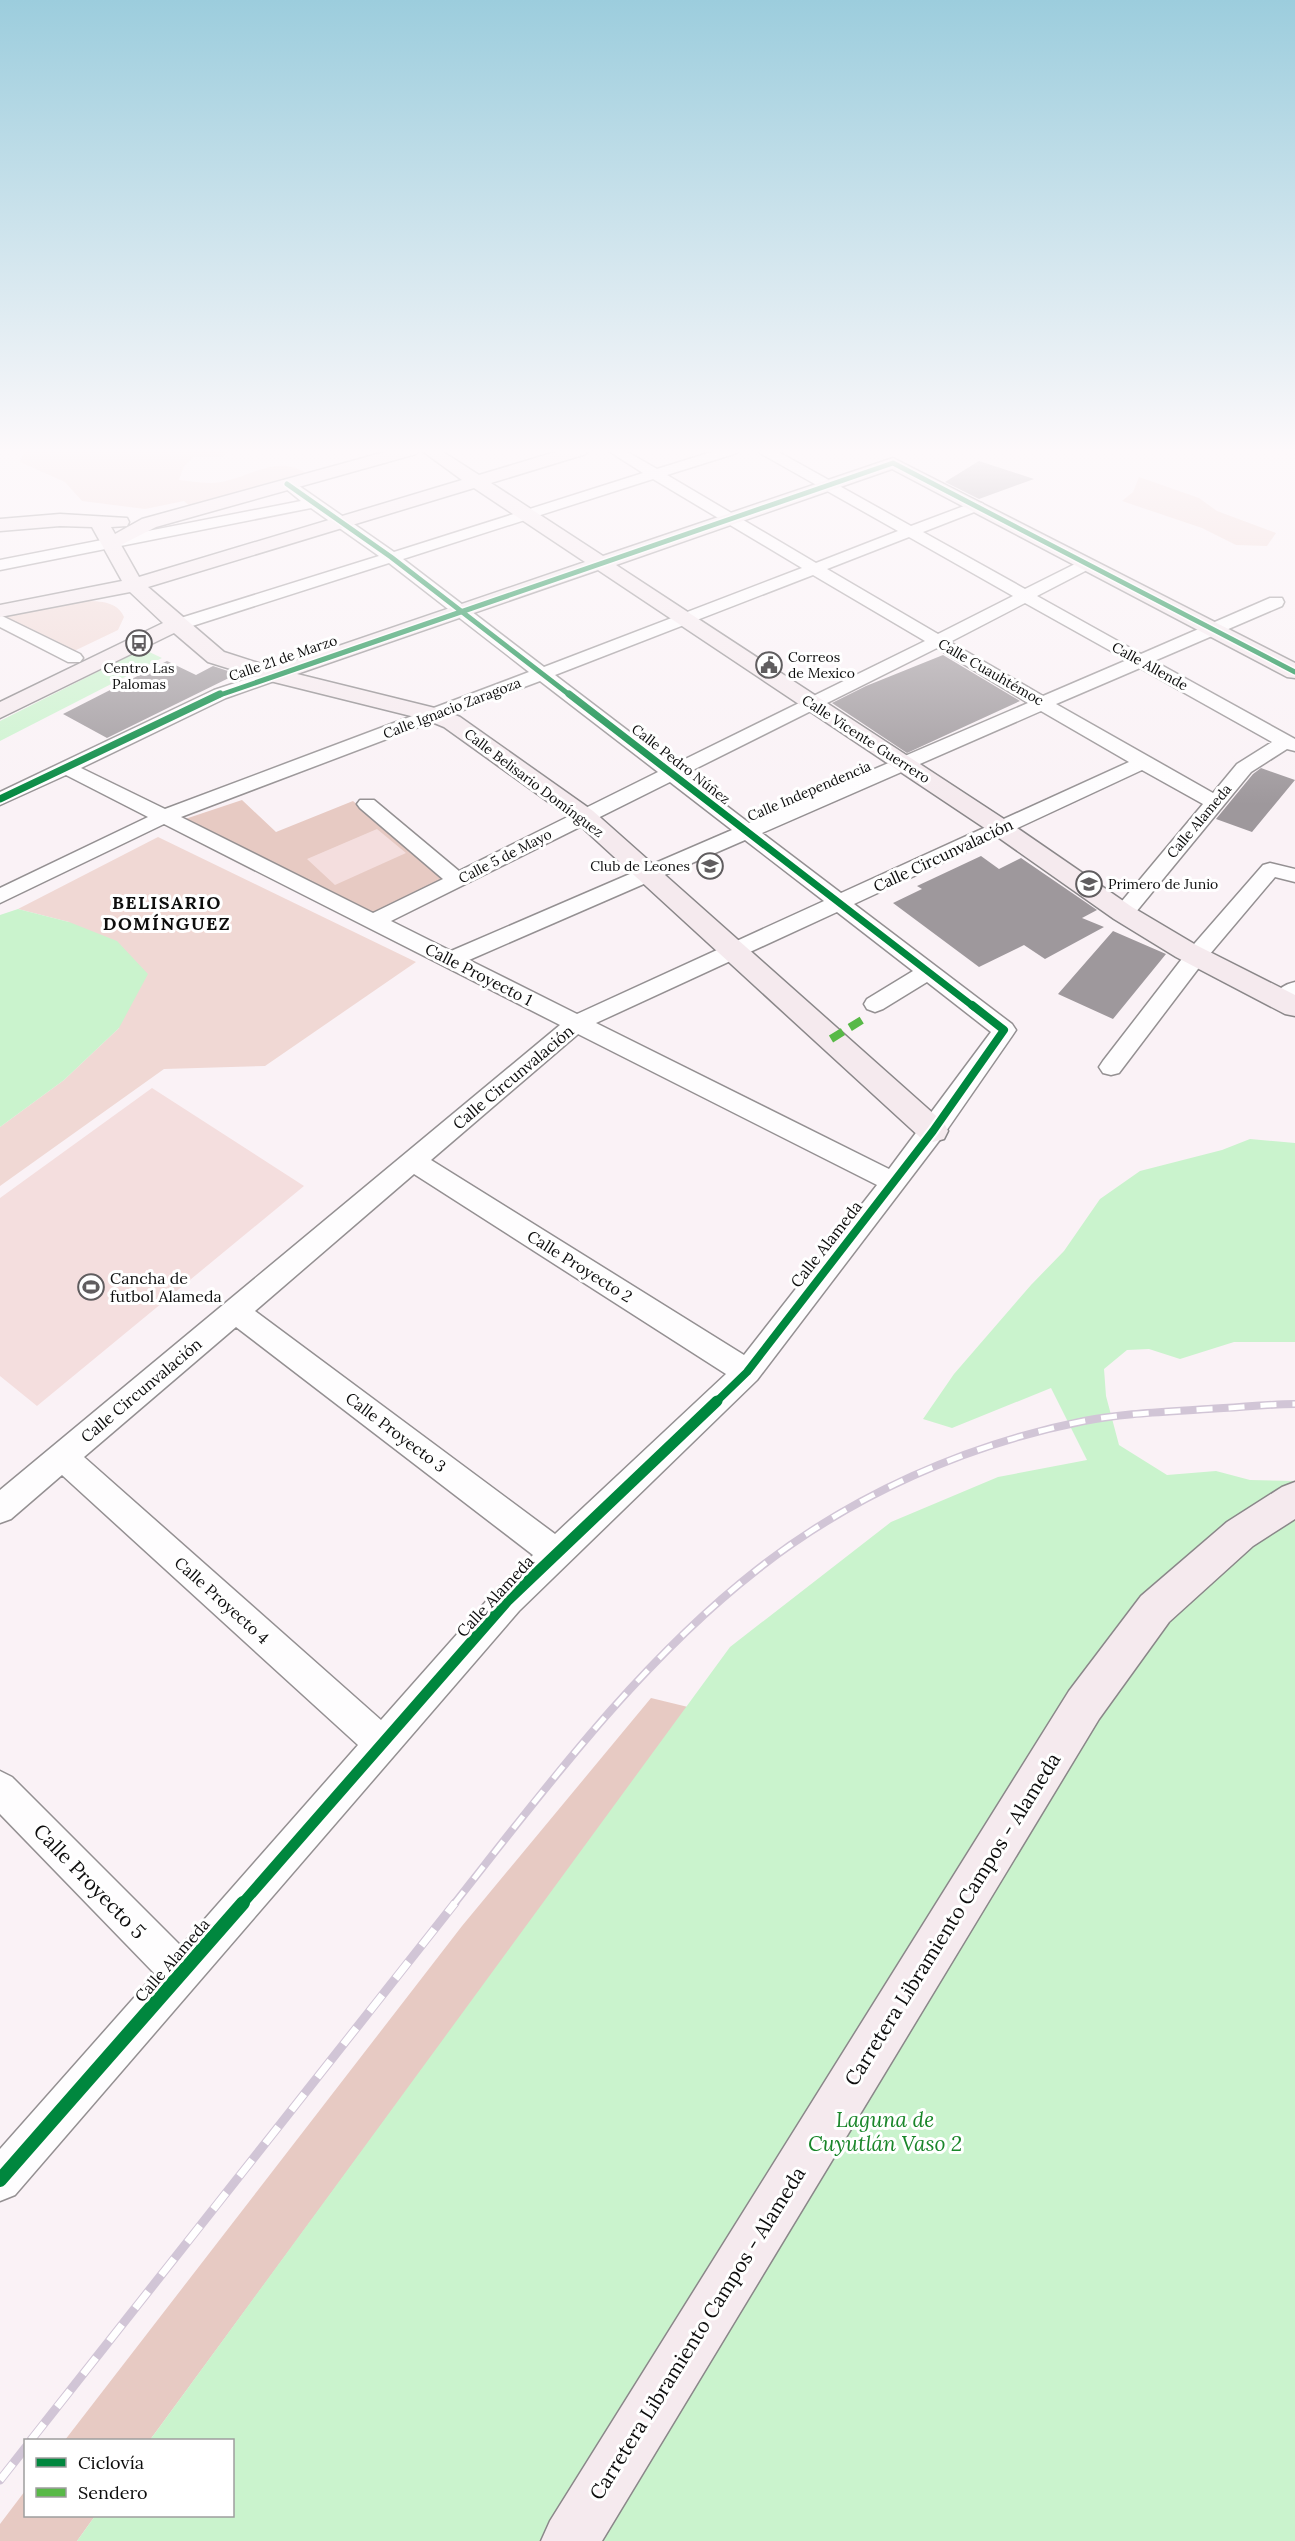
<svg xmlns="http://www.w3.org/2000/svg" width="1295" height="2541" viewBox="0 0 1295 2541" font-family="Lora,serif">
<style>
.green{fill:#f0d8d4}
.forest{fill:#e7cac3}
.pitch{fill:#f4dede}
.water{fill:#caf3cd}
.building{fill:#9e989c}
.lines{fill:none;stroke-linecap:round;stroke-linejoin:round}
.street-casing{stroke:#949092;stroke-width:3}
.secondary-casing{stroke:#8a8789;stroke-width:3}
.street{fill:#fefdfe;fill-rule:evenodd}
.secondary{fill:#f5eaee;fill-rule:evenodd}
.rail-far1-casing{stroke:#d1c5d6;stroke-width:8}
.rail-casing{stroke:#d1c5d6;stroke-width:9}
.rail-far1{stroke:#fff;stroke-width:5;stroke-dasharray:16;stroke-linecap:butt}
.rail{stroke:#fff;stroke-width:7;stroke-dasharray:21;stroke-linecap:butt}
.quiet{stroke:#58b947;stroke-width:8;stroke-dasharray:14 8;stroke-linecap:butt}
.cycleway-far4-casing{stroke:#fff;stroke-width:8}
.cycleway-far3-casing{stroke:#fff;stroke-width:10}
.cycleway-far2-casing{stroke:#fff;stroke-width:12}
.cycleway-far1-casing{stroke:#fff;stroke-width:15}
.cycleway-casing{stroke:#fff;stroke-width:17}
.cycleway-far4{stroke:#00873e;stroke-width:5}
.cycleway-far3{stroke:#00873e;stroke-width:7}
.cycleway-far2{stroke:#00873e;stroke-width:8}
.cycleway-far1{stroke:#00873e;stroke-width:11}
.cycleway{stroke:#00873e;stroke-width:14}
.labels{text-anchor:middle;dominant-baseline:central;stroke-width:6;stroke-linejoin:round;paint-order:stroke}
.far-poi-label{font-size:14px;fill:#0d0d0d;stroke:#fff;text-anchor:start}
.far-street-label{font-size:14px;fill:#0d0d0d;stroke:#fff}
.street-label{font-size:16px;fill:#0d0d0d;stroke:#fff}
.poi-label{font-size:16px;fill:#0d0d0d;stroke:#fff;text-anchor:start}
.far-district-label{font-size:18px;font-weight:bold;letter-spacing:1.5px;fill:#0d0d0d;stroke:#fff}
.near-street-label{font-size:20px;fill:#0d0d0d;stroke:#fff}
.near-water-label{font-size:21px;font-style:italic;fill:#1a862a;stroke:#fff}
</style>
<rect width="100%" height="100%" fill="#faf2f6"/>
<path class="green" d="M25,450H230L223,457H194L184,466L179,480C189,481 201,483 212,483C248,481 275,451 309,475L193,509L184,501L145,509L82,501L65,482L20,462Z
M1139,477L1199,498L1217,511L1276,533L1267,546L1236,545L1202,528L1122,501L1133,492Z
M80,601C96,601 117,600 124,617L118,630L72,652L1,615Z
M158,837L416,962L265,1066L164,1069L0,1186V1127L64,1080L119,1028L69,922L18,909Z"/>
<path class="forest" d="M242,800L276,832L353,801L447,880L367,918L182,820Z
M651,1698L688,1707L150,2440H65L462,1926Z
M25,2491L26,2516H95L77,2541H0V2524Z"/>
<path class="pitch" d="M377,829L406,853L335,885L307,859Z
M152,1088L304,1186L37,1406L0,1376V1198Z"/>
<path class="water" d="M143,649L162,658L0,741V721Z
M18,909L69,922L117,941L148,974L119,1028L64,1080L0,1127V915Z
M1250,1139L1295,1143V1342H1234L1180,1359L1149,1349L1127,1350L1104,1369L1106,1396L1119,1445L1167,1475L1216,1471L1250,1480L1295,1481V2541H77L95,2516H232V2440H150L730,1647L891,1522L998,1477L1087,1460L1051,1388L952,1428L923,1419L954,1374L1031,1285L1064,1251L1100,1199L1140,1171L1222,1150Z"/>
<path class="building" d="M979,461L1034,479L979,499L945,482Z
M943,655L1020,701L907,753L832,703L866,686Z
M167,661L196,675L213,666L237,674L107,738L63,714Z
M1261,768L1295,780L1252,832L1216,819L1253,774Z
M981,856L999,869L1021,858L1097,910L1082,918L1104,927L1045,959L1024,945L979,967L893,903L922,889L917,886Z
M1113,931L1166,954L1113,1019L1058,994Z"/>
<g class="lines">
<g class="street-casing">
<path id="street" d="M607,450H624L657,469L718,450H739L737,453L667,475L816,563L898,531L760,453L758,450H775L911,526L972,503H982L985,506L982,509L923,532L1025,589L1081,561H1093L1095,564L1093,567L1037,596L1141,654L1270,598H1282L1284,602L1282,606L1154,661L1295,739V751L1287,749L1251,772L1131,918L1123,920L1115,918L1112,913L1203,804L1142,770L854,904L1012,1024L1016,1030L1012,1036L942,1137L757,1380L519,1611L15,2195L0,2201V2149L155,1974L0,1814V1771L12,1777L181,1946L358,1745L62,1475L11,1519L0,1523V1490L560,1025L164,824L0,903V888L148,817L66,775L0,805V792L214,690L274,670L280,671L283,675L280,679L226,698L81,768L165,809L529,672L389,563L183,629H171L169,625L171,621L379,556L311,508L0,570V560L301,501L280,484L287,480L292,481L394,552L643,473ZM653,479L802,568L544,667L403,559ZM909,537L1013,596L938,634L827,569ZM813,575L925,641L673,765L555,675ZM1025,603L1127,660L1043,696L950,642ZM937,648L1028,703L749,823L685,774ZM1140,668L1272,742L1237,764L1213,793L1056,704ZM540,681L658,772L459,871L374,800H360L357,804L360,808L443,879L373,913L181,817ZM1041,711L1129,762L841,893L762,833ZM670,782L732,830L451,951L391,921ZM745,840L824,901L577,1014L469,960ZM837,912L913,971L867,999L864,1004L867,1009L875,1012L883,1009L927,982L991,1032L889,1169L596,1023ZM578,1034L877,1185L744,1355L431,1160ZM414,1174L726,1374L555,1534L255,1311ZM236,1327L533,1555L497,1589L381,1720L84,1457Z
M0,615L80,654L83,658L80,662H68L0,627Z
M1270,863L1295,869V882L1275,877L1204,961L1119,1073L1111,1075L1103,1073L1099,1067L1103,1061L1188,951L1263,865Z
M1295,982V1000L1282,1007L1274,1004L1271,999C1276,990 1285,984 1295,982Z"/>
</g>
<g class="secondary-casing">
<path id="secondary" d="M392,450H419L416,454L156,527L121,545L139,577L462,480L421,450H440L479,475L562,450H588L586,454L491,483L603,556L893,458L1295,663V678L1287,677L892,469L616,565L1010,823L1132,907L1196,945L1295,995V1016L1285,1014L1176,957L1114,919L992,833L598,570L297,674L443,710L460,717L593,811L944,1123L948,1131L944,1139L933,1142L922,1139L575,821L444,727L427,720L266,680L208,662L174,633L0,718V702L163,623L130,592L0,617V605L122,581L92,527L60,526L0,531V519L60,514L127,518L129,522L127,526L111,527L115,534L142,519ZM474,488L585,562L274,668L224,652L148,587Z
M1295,1482V1519L1253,1546L1169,1622L1099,1719L602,2541H541L550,2521L1069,1691L1141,1596L1227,1522L1282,1487Z"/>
</g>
<use href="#street" class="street"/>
<use href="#secondary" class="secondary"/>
<g class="rail-far1-casing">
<path id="rail-far1" d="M454,1904C547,1786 639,1662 758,1569C852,1495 968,1444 1084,1421C1125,1413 1166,1412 1208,1409C1237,1408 1266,1404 1295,1404"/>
</g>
<g class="rail-casing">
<path id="rail" d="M31,2440L455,1903
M0,2480L26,2447"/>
</g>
<use href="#rail-far1" class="rail-far1"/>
<use href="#rail" class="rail"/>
<path class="quiet" d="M831,1039L862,1020"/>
<g class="cycleway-far4-casing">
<path id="cycleway-far4" d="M287,484L391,557L571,696
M217,696L893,463L1295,672"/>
</g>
<g class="cycleway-far3-casing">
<path id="cycleway-far3" d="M569,694L974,1007
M0,799L220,694"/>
</g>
<g class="cycleway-far2-casing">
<path id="cycleway-far2" d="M716,1402L747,1372L933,1131L1004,1030L972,1005"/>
</g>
<g class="cycleway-far1-casing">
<path id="cycleway-far1" d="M242,1904L508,1600L717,1401"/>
</g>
<g class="cycleway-casing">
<path id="cycleway" d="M0,2180L243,1903"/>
</g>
<use href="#cycleway-far4" class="cycleway-far4"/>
<use href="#cycleway-far3" class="cycleway-far3"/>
<use href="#cycleway-far2" class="cycleway-far2"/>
<use href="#cycleway-far1" class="cycleway-far1"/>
<use href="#cycleway" class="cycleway"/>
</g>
<linearGradient id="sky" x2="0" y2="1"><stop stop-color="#9ccddd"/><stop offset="0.56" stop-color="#fdf9fb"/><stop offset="1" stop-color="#fdf9fb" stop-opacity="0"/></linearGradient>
<rect width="1295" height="805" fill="url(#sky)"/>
<defs>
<g id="bus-ring" transform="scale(1.35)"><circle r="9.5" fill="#fff" stroke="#605d5f" stroke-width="1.5"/><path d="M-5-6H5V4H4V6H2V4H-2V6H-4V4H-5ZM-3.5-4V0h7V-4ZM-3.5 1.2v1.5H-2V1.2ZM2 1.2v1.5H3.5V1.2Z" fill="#605d5f"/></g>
<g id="civic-ring" transform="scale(1.35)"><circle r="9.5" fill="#fff" stroke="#605d5f" stroke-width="1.5"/><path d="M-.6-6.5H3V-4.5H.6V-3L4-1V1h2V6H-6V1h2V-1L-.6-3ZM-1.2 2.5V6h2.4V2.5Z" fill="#605d5f"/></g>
<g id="school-ring" transform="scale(1.35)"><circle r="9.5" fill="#fff" stroke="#605d5f" stroke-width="1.5"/><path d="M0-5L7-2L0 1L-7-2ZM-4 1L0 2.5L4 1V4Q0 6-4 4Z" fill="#605d5f"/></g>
<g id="stadium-ring" transform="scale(1.35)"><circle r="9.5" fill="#fff" stroke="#605d5f" stroke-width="1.5"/><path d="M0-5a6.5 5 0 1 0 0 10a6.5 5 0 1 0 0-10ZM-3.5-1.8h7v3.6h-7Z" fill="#605d5f"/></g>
</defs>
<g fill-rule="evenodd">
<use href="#bus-ring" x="139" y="643"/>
<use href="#civic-ring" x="769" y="665"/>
<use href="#school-ring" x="710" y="866"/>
<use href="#school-ring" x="1089" y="884"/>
<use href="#stadium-ring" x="91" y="1287"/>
</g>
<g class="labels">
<g class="far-poi-label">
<text x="788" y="657">Correos<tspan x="788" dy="16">de Mexico</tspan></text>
<text x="139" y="668" text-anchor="middle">Centro Las<tspan x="139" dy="16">Palomas</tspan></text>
<text x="690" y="866" text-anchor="end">Club de Leones</text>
<text x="1108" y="884">Primero de Junio</text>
</g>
<g class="far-street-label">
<text transform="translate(283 658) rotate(-19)">Calle 21 de Marzo</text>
<text transform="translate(1150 666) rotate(29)">Calle Allende</text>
<text transform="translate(991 672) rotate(30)">Calle Cuauhtémoc</text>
<text transform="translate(452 708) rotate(-21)">Calle Ignacio Zaragoza</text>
<text transform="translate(866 739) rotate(33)">Calle Vicente Guerrero</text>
<text transform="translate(681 764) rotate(38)">Calle Pedro Núñez</text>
<text transform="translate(534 783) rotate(37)">Calle Belisario Domínguez</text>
<text transform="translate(809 791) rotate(-23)">Calle Independencia</text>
<text transform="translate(1199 821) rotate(-50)">Calle Alameda</text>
<text transform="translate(505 856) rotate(-27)">Calle 5 de Mayo</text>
</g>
<g class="street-label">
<text transform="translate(943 855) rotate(-25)">Calle Circunvalación</text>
<text transform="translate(479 974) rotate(27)">Calle Proyecto 1</text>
<text transform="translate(513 1077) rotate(-40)">Calle Circunvalación</text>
<text transform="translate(826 1244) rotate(-52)">Calle Alameda</text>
<text transform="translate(580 1266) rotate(32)">Calle Proyecto 2</text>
<text transform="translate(141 1390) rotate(-40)">Calle Circunvalación</text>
<text transform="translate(396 1432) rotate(37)">Calle Proyecto 3</text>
<text transform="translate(495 1596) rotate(-47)">Calle Alameda</text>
<text transform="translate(222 1600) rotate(42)">Calle Proyecto 4</text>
<text transform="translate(172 1960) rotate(-49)">Calle Alameda</text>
</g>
<g class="poi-label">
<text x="110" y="1278">Cancha de<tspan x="110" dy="18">futbol Alameda</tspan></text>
</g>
<g class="far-district-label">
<text x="167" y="902">BELISARIO<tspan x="167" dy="21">DOMÍNGUEZ</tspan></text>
</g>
<g class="near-street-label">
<text transform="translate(90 1881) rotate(46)">Calle Proyecto 5</text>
<text transform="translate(952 1919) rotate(-58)">Carretera Libramiento Campos - Alameda</text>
<text transform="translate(697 2333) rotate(-58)">Carretera Libramiento Campos - Alameda</text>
</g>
<g class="near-water-label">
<text x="885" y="2119">Laguna de<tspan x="885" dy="24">Cuyutlán Vaso 2</tspan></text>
</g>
</g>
<rect x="24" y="2439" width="210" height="78" fill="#ffffff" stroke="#9e9e9e" stroke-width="1.5"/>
<rect x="36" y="2458" width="30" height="9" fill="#00873e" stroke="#9e9e9e" stroke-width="1.5"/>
<text x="78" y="2469" font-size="18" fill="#0d0d0d">Ciclovía</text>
<rect x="36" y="2488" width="30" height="9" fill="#58b947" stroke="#9e9e9e" stroke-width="1.5"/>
<text x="78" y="2499" font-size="18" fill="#0d0d0d">Sendero</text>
</svg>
